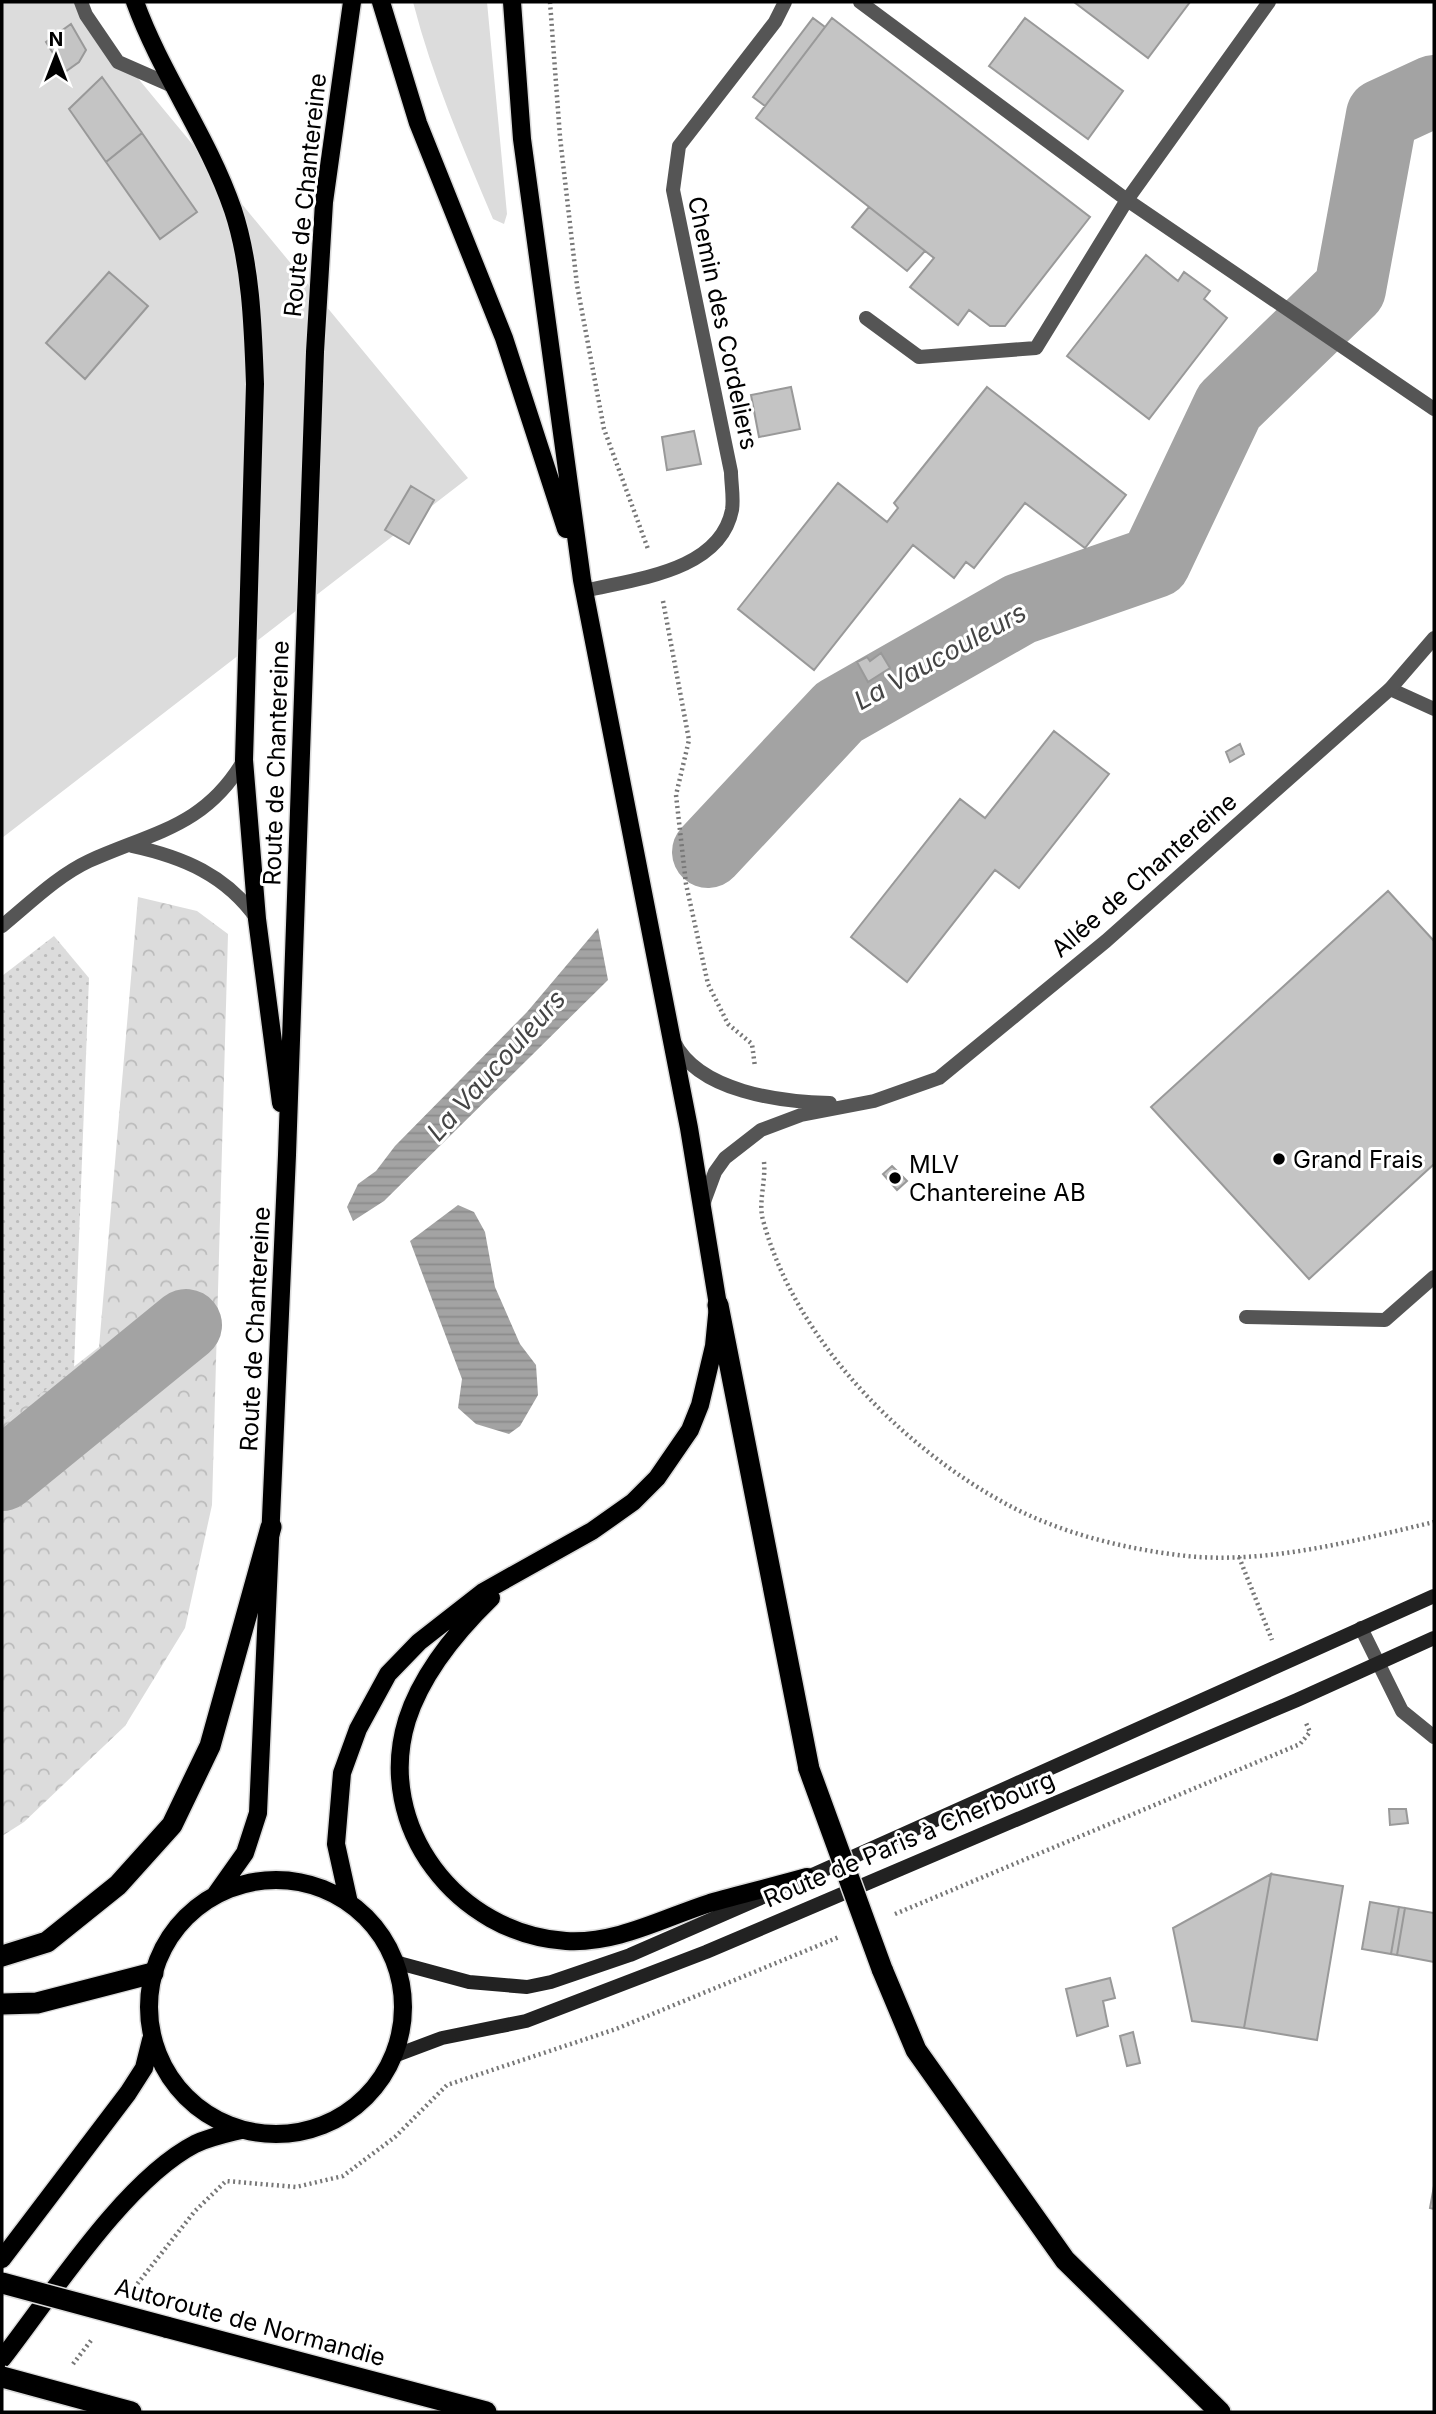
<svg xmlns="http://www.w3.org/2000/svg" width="1436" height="2414" viewBox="0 0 1436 2414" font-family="Inter,sans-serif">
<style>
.green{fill:#dcdcdc}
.forest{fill:url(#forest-crowns)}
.garden{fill:url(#garden-dots)}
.water{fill:url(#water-rules)}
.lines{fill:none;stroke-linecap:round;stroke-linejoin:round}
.river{stroke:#a3a3a3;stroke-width:72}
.building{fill:#c4c4c4;stroke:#999;stroke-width:2}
.primary-casing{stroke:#dbdbdb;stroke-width:21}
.highway-casing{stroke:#dbdbdb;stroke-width:24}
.path{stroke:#777;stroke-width:4.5;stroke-dasharray:2 3.5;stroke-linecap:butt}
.lane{stroke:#555;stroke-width:14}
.street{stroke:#555;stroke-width:14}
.secondary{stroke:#222;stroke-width:14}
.primary{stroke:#000;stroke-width:18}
.highway{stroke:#000;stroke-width:21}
.highway-bridge-casing{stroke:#dbdbdb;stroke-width:24;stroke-linecap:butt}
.highway-bridge{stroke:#000;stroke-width:21}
.poi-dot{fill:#000;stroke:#fff;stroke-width:2.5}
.labels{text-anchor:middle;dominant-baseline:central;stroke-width:6;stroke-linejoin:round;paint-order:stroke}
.street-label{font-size:24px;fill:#000;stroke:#fff}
.poi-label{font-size:24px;fill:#000;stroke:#fff;text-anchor:start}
.water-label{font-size:26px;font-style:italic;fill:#444;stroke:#fff}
</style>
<defs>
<pattern id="forest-crowns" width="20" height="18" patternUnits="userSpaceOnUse" patternTransform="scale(1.75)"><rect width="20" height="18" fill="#dcdcdc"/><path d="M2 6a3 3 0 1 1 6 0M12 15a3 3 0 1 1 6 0" fill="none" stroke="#bbb"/></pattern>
<pattern id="garden-dots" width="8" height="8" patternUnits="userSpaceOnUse" patternTransform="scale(1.75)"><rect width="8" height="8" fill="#dcdcdc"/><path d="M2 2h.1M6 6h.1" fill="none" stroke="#bbb" stroke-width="1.8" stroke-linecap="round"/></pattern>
<pattern id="water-rules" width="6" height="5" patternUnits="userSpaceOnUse" patternTransform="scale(1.75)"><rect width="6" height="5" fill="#a3a3a3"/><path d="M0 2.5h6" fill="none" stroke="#8b8b8b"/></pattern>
</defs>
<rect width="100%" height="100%" fill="#fff"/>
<path class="green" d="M2,2H75L468,478L2,838Z
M413,2H487L507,214L504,224L493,219C463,148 432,76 413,2Z"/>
<path class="forest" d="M138,897L197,911L228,934L212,1505L185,1628L125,1726L24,1822L2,1836V1423L99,1347Z"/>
<path class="garden" d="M54,936L89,978L74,1368L2,1423V976Z"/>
<path class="water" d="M598,928L608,980L384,1201L353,1221L347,1207L358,1184L376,1171L395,1146L527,1012Z
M458,1205L474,1212L485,1232L495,1287L520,1344L536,1365L538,1395L520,1426L509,1434L476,1424L458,1408L462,1379L410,1241Z"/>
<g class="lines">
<path class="river" d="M708,852L839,712L1020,609L1155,562L1229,406L1350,289L1382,115L1434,91
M2,1475L186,1325"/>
</g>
<path class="building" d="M1074,2H1190L1148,58Z
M813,18L825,27L765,106L753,97Z
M832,18L1090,217L1005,326H990L969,310L958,325L910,287L934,258L756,118Z
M1025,18L1123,91L1088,139L989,66Z
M71,24L86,50L79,62L65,72L46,42Z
M102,77L142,133L106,162L69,109Z
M142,133L197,212L160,239L106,162Z
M869,207L925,251L907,271L852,227Z
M1146,255L1178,281L1184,272L1210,291L1204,299L1227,318L1149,419L1067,356Z
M109,272L148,306L85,379L46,343Z
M791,387L800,429L759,437L751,395Z
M987,387L1126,495L1085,548L1025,503L974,568L966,562L954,578L913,545L814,670L738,609L838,483L887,522L898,508L894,503Z
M694,431L701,464L667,470L662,437Z
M411,486L434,500L409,544L385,530Z
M881,653L890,668L868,682L857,662L867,657L870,661Z
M1054,731L1109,774L1019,888L995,870L907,982L851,937L960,799L985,818Z
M1240,744L1244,754L1230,762L1226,752Z
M1388,891L1434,941V1164L1309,1279L1151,1107Z
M892,1166L907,1181L897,1190L883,1174Z
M1389,1809H1406L1408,1823L1390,1825Z
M1271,1874L1343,1886L1317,2040L1244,2028Z
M1271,1874L1244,2028L1192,2021L1173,1928Z
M1370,1902L1399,1907L1391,1954L1362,1949Z
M1399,1907L1405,1908L1397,1955L1391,1954Z
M1405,1908L1434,1913V1962L1397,1955Z
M1110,1978L1115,1998L1103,2001L1108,2026L1077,2036L1066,1989Z
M1133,2032L1140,2063L1127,2066L1120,2036Z
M1434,2186V2209L1430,2208Z"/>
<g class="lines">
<g class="primary-casing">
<path id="primary" d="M135,2C161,74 208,137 233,210C251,264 253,327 255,384L244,760L257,919L281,1103
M381,2L418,123L504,338L566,529
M491,1598C456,1632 422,1673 407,1720C374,1827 458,1934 566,1941C617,1944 663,1918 710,1903C742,1894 775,1886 807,1877
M149 2007a127 127 0 1 1 254 0a127 127 0 1 1-254 0Z
M216,1894L245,1853L258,1813L287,1155L315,352L324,202L352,2
M349,1903L336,1844L342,1773L358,1729L388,1674L419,1642L483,1592L592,1531L633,1502L657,1478L690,1430L700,1405L714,1346L718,1305L689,1128L582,580L522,139L512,2
M2,2259L128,2093L144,2068L151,2040
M2,2359C51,2296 125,2180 195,2144C210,2137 225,2134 241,2130"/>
</g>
<g class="highway-casing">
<path id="highway" d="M718,1305L809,1769
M2,1956L47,1942L118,1885L172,1825L210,1746L271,1527
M882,1969L916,2050L1065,2260L1220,2412
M2,2004L37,2003L153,1973
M166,2327L486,2412
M105,2405L131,2412"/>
</g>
<path class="path" d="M550,2L560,137L577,285L604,429L648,549
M663,601L689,740L676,795L686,884L708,984L728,1024L752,1044L755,1067
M764,1162C766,1181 758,1203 763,1220C795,1340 903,1449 1010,1506C1061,1533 1122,1548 1178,1555C1262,1566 1353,1541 1434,1522
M1239,1557L1272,1640
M895,1914L1300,1744L1310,1732L1306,1723
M134,2288L195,2211L226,2181L296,2187L343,2176L395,2137L447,2085L616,2029L839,1937
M73,2364L93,2338"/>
<path class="lane" d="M860,2L1127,200L1269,2
M866,318L919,357L1036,348L1127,200L1434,409
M584,591C633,579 720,572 732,510C734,498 731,483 731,472L673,190L679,146L775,22L785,2
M1390,689L1434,709
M1246,1317L1385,1320L1434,1277"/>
<path class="street" d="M81,2L86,15L118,62L175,87
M132,846C183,857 226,875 257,919
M2,926C29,904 57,876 89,861C153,832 205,827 244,760
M674,1042C699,1092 781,1102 830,1103
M702,1207L715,1172L725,1158L761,1130L801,1115L874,1101L939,1078L1106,941L1390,689L1434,638
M1361,1628L1402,1711L1434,1737"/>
<path class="secondary" d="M797,1882L1434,1596
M395,1962L469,1982L527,1987L551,1982L630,1955L779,1890
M394,2056L442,2038L526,2021L706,1952L1297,1700L1434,1638"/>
<use href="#primary" class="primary"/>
<use href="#highway" class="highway"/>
<g class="highway-bridge-casing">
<path id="highway-bridge" d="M809,1769L882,1969
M2,2283L166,2327
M2,2377L105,2405"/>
</g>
<use href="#highway-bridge" class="highway-bridge"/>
</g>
<g class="poi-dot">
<circle cx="1279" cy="1159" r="7"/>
<circle cx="895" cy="1178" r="7"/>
</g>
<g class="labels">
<g class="street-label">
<text transform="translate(305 195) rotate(-84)">Route de Chantereine</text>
<text transform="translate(723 323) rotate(78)">Chemin des Cordeliers</text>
<text transform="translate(276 763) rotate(-88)">Route de Chantereine</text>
<text transform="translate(1144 875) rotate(-41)">Allée de Chantereine</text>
<text transform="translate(255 1329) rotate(-87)">Route de Chantereine</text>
<text transform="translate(909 1839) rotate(-23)">Route de Paris à Cherbourg</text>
<text transform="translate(250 2322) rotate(15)">Autoroute de Normandie</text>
</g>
<g class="poi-label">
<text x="1293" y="1159">Grand Frais</text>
<text x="909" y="1164">MLV<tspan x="909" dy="28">Chantereine AB</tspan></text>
</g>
<g class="water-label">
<text transform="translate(940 656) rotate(-29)">La Vaucouleurs</text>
<text transform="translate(496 1065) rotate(-48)">La Vaucouleurs</text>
</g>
</g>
<rect width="1436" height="2414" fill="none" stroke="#000000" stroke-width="7"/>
<g transform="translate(56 56)" stroke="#ffffff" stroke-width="5" paint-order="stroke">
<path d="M0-5L12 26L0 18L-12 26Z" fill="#000000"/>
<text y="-10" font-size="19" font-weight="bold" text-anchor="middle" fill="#000000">N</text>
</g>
</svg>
